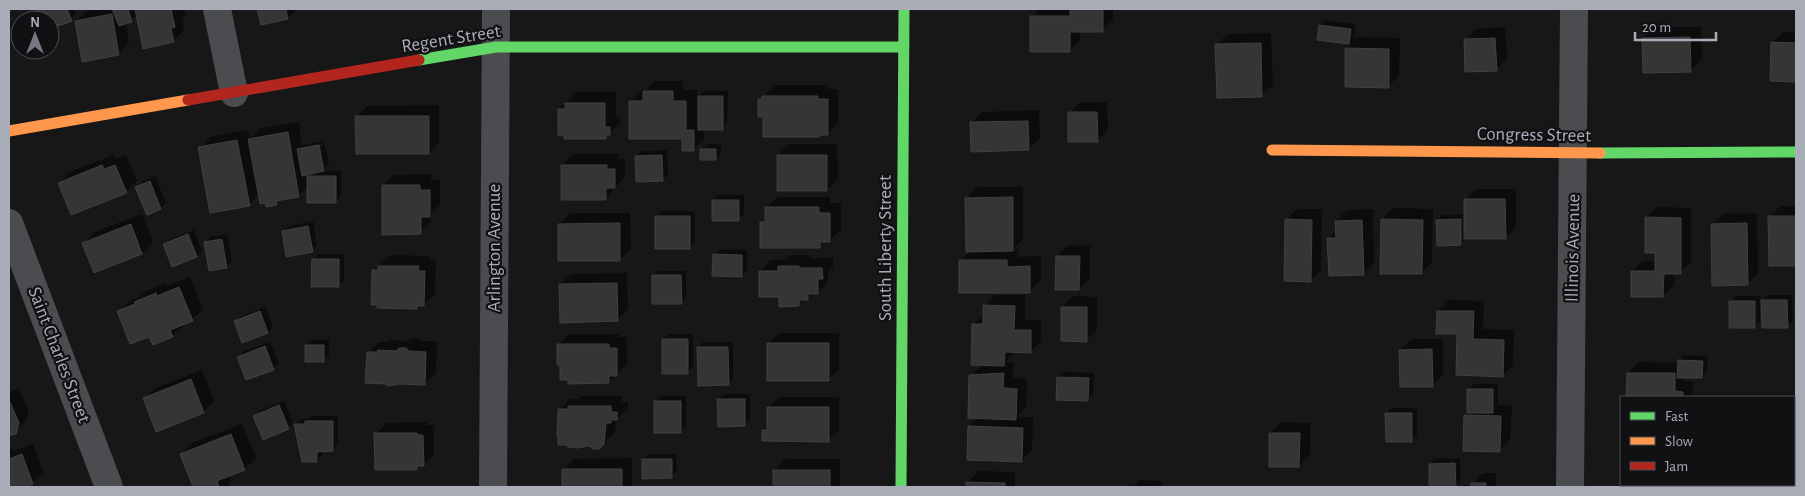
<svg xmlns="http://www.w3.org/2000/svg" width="1805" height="496" viewBox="0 0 1805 496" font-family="'Alegreya Sans',sans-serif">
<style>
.shadow{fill:#0007}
.building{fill:#353536;stroke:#3f4043}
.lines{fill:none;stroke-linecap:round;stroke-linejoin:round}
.street{stroke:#4b4c50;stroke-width:28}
.fast{stroke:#63d668;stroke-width:11}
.slow{stroke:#ff974d;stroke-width:11}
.jam{stroke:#b3261e;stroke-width:11}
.labels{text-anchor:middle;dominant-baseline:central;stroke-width:4.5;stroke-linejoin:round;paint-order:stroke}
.street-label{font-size:19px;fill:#a8adb8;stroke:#111113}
</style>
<rect width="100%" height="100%" fill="#171717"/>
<path class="shadow" d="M39,9H74L76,14L71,20L50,28V20H43Z
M97,9H184L186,15L182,19L184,30L173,41L138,14L132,20L126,23L129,43L118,54L76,21L87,11Z
M259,9H297L288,18L262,24Z
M1039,9H1113V20L1102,31H1080V40L1069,51L1031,17Z
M1325,20L1355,24L1354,41L1357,37L1400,38L1399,76L1388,86L1347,48L1351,44L1318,39L1320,26Z
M1505,27L1507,59L1496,69L1465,40L1476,29Z
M1654,27H1701L1702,59L1691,70L1644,38Z
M1783,32H1796V80H1771L1772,43Z
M1271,33L1273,85L1262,95L1217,45L1227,34Z
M655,81H683V90H697V120H699V96L705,91H728L727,123L722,128H704V139L693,150L683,137L630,101L641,90H646Z
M775,85H828V89H838V123L827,134H820L818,136L764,116L759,100Z
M577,92H616V117H620V123L605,137L559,109Z
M1080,102H1107L1108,130L1097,141L1069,113Z
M439,105V142L429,153L357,117L367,106Z
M1039,110L1040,138L1029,149L971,123L982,112Z
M299,122L302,145L324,141V143L303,147V149L325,145L329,164L322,171H341V196L336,201L308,186L298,196L281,199L276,204L259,194L249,205L200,148L210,137L248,130L250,139L260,128Z
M707,144H721V154L716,159L701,150Z
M789,144H837L838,179L827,190L778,155Z
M667,150L668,175L662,180L636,156L642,151Z
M573,154H618V159H625V176L606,199L562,165Z
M113,155L115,159L126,155L137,181L126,192L59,183L70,172Z
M431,174V180H440V205L431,214V222L420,233L383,185L394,175Z
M155,176L166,203L161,208L137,187L142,182Z
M977,187H1023V239L1013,249H1018V257L1041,256V280L1030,291L960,261L971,250L967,198Z
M1476,189H1516V227L1506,238H1466L1461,244L1437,220L1443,215L1466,214L1465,200Z
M718,195H744V214L738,219L713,200Z
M777,197H830V203H841V230L830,240H825L819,246L761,223L766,218V208Z
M1780,206H1796V264L1770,265L1769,217Z
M1657,207L1691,208V262L1680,273H1674V285L1663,296L1632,271L1643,261H1656V252L1646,218Z
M1393,208L1433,209L1432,262L1422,273L1382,219Z
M1297,209H1322L1321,270L1310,281L1286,220Z
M1373,209L1374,263L1364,274L1329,238L1337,230L1336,221L1347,210Z
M662,211H695V242L690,248L656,217Z
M570,213H630L631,249L620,259L559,224Z
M1757,213L1758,273L1748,284L1712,225L1723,214Z
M142,214L153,242L142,253L94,271L84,243L95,232Z
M313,221L317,245L312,251L283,231L289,226Z
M194,230L202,251L197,256L173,266L164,245L170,239Z
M227,235L232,261L226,267L206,243L211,237Z
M1068,245L1090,246V278L1079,289L1057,256Z
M720,249L747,250V270L742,276L714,254Z
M318,254H344V280L338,286L313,260Z
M390,255L429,256V260H436L435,294L424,304H420L417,308L373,270Z
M790,255H810V258H833V267L828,272V282L817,293H814L808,299H804L798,305L780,296L760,271L771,260H785Z
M658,271H686V297L681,303L653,276Z
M627,273L628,309L617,320L560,285L571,274Z
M190,277L203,310L172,336L150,335L119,311L130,301L141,296L146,291L166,283L167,286Z
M995,295H1025V320H1041V341L1030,352L1015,351L1005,363L1014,362L1013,378L1027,379L1026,408L1017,417H1033L1032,450L1021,461L969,426L978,417L971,376L983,364L973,325L984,314L985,306Z
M1768,295H1792L1793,321L1787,326L1762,301Z
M1073,296L1097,297V330L1086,340L1062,307Z
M1736,296H1760V321L1754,327L1731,301Z
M1449,300L1484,301L1483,329L1514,330L1513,365L1502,376L1458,333L1438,311Z
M266,307L273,327L268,332L236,322L241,316Z
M779,333H839V369L828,380L768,344Z
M569,334H619V337H627V364L609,382L558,345Z
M668,334H693V367L688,372L663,339Z
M411,338H417L420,341H437L436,373L425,384L398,383L368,353L379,342H388L390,340L408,341Z
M1411,339H1443V375L1432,385L1400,350Z
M312,340H329V355L324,361L306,345Z
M270,342L279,364L273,369L239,357L244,351Z
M703,342H733V379L728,384L698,348Z
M1684,355L1708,356L1707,371L1702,377H1685V381H1693V393L1689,397H1628V373L1639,362L1679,363V360Z
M202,370L214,401L203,412L144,399L155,388Z
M1064,372L1094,373L1093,394L1088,399L1058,377Z
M1474,384H1498V405L1512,406L1510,439L1500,450L1465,415L1468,412V390Z
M19,388L29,412L26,421L15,432L9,435V393Z
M724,394H750V420L745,425L718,399Z
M580,396H622V402H628V408L616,419L615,432L598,448L560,410L570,399H577Z
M661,396H686V426L681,432L656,402Z
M779,397H839V430L828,440L763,430L768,425V408Z
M284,401L293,423L288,428L254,417L259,411Z
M1392,408H1417V435L1412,440L1386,413Z
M312,416H338V444L333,450H322V455L317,461L296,424L301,419H309Z
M427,422V425H434V454L424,465H420L417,469L376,434L387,423Z
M1281,422L1310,423V455L1299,466L1270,433Z
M242,424L256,458L245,469L229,475L231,482L226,487H194L181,454L192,443Z
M33,444L43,472L32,483L23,487H9V450L12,449L14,451Z
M1794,449H1796V483H1794Z
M648,454H676L677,471L671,477L643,460Z
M632,458V487H564V470L574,459Z
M1460,458L1461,480L1456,486L1430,464L1435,459Z
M785,459H840V487H781V484L774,470Z
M978,471L1015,472V487H967L968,482Z
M1483,473H1496V487H1462L1464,485H1472Z
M1139,480L1162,481V487H1133Z
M1720,485H1762V487H1720Z"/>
<path class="building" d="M37,9H67L72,21L50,29V20H42Z
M112,9H128L132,22L119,26Z
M135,9H171L175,27L171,28L174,42L143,49Z
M257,9H286L288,19L261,25Z
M1070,9H1103V32H1070V52H1030V16H1070Z
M112,14L119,55L82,62L75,21Z
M1319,25L1351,29L1349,44L1317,40Z
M1690,37L1691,72L1643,73L1642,38Z
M1495,38L1497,71L1465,72L1464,39Z
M1771,42L1796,43V82L1770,81Z
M1261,43L1262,97L1217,98L1215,44Z
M1345,48L1389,49V88L1345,87Z
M643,91H673V101H686V130H694V151H682V139H629V101H643Z
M698,96H723V130H698Z
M762,96H818V99H828V135H819V137H763V117H758V99H762Z
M565,103H605V127H610V135H606V139H564V135H558V109H565Z
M1068,112H1097L1098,142H1068Z
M355,116H429V154H356Z
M1028,121L1029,150L971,152L970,122Z
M288,132L299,197L276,201L277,205L266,207L265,203L260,204L248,139Z
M237,140L250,206L210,213L198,147Z
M319,145L324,171L302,176L297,149Z
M700,149H716V160H700Z
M662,155L663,181L636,182L635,156Z
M777,155H827V191H777Z
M102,165L104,169L115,165L127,193L71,215L58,183Z
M561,165H607V169H615V188H606V200H561Z
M307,176H336V203H307Z
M150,181L161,209L147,215L135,187Z
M382,185H420V190H430V217H421V234L382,235Z
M1013,197V251L966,252L965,198Z
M1464,199H1505L1506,239H1464Z
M712,200H739V221H712Z
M765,207H819V213H830V242H820V248H760V222H765Z
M655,216H690V249H655Z
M1768,216H1796V266H1769Z
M1645,217L1681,218V274H1664L1663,297H1631V271H1655V253H1645Z
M1285,219L1312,220L1311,282L1284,281Z
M1381,219L1423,220L1422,274H1380Z
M1461,219V245L1437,246L1436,220Z
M1362,220L1364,275L1329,276L1327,238H1336L1335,221Z
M620,223V261H558V224Z
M1747,223L1748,285L1712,286L1711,224Z
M131,224L142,254L94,273L82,243Z
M308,226L313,252L286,257L282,231Z
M188,234L197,257L172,267L163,244Z
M222,239L227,268L209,271L204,242Z
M713,254L742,255V277L712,276Z
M1056,256H1080L1079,290H1055Z
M312,259H339V287H311Z
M959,260H1007V267L1030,266V293H959Z
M378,266H419L418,271H425L424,306H417V309L377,308V305H371L372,270H378Z
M778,266H799V268H822L823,279H818V294H808V300H799V306L779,307V297H759V271H778Z
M652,275H681L682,304H652Z
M617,283L618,321L560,323L559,284Z
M179,287L193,321L170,330L173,337L153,345L149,337L130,344L117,311L135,304L134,302L156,293L157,296Z
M1761,300H1787L1788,328H1762Z
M1729,301H1755V328H1729Z
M983,305L1015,306L1014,330H1031V353L1005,352L1004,366L971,365L972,324H983Z
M1061,307H1087V342L1061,341Z
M260,311L268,333L242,343L234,321Z
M1437,311H1474L1473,339L1504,340L1503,377L1456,375L1457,334H1436Z
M662,339H688V374H662Z
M767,343H829V381H767Z
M557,344H609V348H617V376H609V383L568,384V380H560V365H557Z
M305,345H324V362H305Z
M265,346L274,370L246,380L237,357Z
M697,347H728L729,385L698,386Z
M399,348H406L409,351L426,352L425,385L398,384L389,386L385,384L365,383L367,352H378V350L396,351Z
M1432,349L1433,387H1400L1399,350Z
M1678,360L1703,361L1702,378H1677Z
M1004,373L1003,388L1017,389L1016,420L968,418L969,375Z
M1627,373H1675V391L1683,392V397H1626Z
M1057,377L1089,378L1088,401L1056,400Z
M191,379L204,413L156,432L143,398Z
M1467,389H1493V413H1467Z
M717,399H745V426L718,427Z
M9,400L19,423L16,434L9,436Z
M654,401H681V433H654Z
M279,405L289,429L263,440L253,416Z
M568,406H611V412H617V420H611V423H606L604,444L599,449H593L589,446L577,448L568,447L567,445H558V437H557L558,409H568Z
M767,407H829V442L762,441V430H767Z
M1385,413H1412V442H1386Z
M1464,415L1501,416L1500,452L1463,451Z
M305,421H333V451L317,452V462H302L294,424H305Z
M968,426L1023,428L1022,462L967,460Z
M374,433H417V435H423L424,466H417V470H375Z
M1269,433H1300L1299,467H1269Z
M231,434L245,470L217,481L219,487H193L180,454Z
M22,454L33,484L24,487H9V459Z
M1794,454H1796V485H1794Z
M642,459H672V478L642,479Z
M1455,463L1456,487H1429V464Z
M562,469H622V487H562Z
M773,470H830V487H780V485H773Z
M966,482L1005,483V487H966Z
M1471,483H1486V487H1470Z
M1718,485H1751V487H1718Z"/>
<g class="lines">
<path class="street" d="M217,9L234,93
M9,223L109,487
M493,487L496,9
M1570,487L1574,9"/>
<path class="fast" d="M419,60L496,47H904
M1600,153L1796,152
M901,487L904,9"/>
<path class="slow" d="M9,131L188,100
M1272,150L1600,153"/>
<path class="jam" d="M188,100L419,60"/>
</g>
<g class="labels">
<g class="street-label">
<text transform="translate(451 39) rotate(-9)">Regent Street</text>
<text transform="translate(1534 135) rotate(1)">Congress Street</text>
<text transform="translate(494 248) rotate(-90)">Arlington Avenue</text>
<text transform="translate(885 248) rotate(-90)">South Liberty Street</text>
<text transform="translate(1573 248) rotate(-89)">Illinois Avenue</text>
<text transform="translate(59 355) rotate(69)">Saint Charles Street</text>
</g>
</g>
<rect width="1805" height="496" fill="none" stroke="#a8adb8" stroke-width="20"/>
<rect x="1620" y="396" width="175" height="90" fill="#111113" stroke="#4d4f55"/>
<rect x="1630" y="412" width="25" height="8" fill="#63d668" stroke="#4d4f55"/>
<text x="1665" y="421" font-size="15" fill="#a8adb8">Fast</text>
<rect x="1630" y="437" width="25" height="8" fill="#ff974d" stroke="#4d4f55"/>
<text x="1665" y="446" font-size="15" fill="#a8adb8">Slow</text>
<rect x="1630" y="462" width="25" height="8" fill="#b3261e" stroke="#4d4f55"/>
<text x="1665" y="471" font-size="15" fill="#a8adb8">Jam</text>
<g transform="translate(35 35)"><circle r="24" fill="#111113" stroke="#4d4f55"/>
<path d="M0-4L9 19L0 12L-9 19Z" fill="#757880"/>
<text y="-8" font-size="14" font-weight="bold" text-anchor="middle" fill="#a8adb8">N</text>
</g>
<path d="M1635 32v8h81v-8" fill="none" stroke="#a8adb8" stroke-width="2.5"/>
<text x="1642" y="32" font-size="15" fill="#a8adb8" stroke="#111113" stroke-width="4" paint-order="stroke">20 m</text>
</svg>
